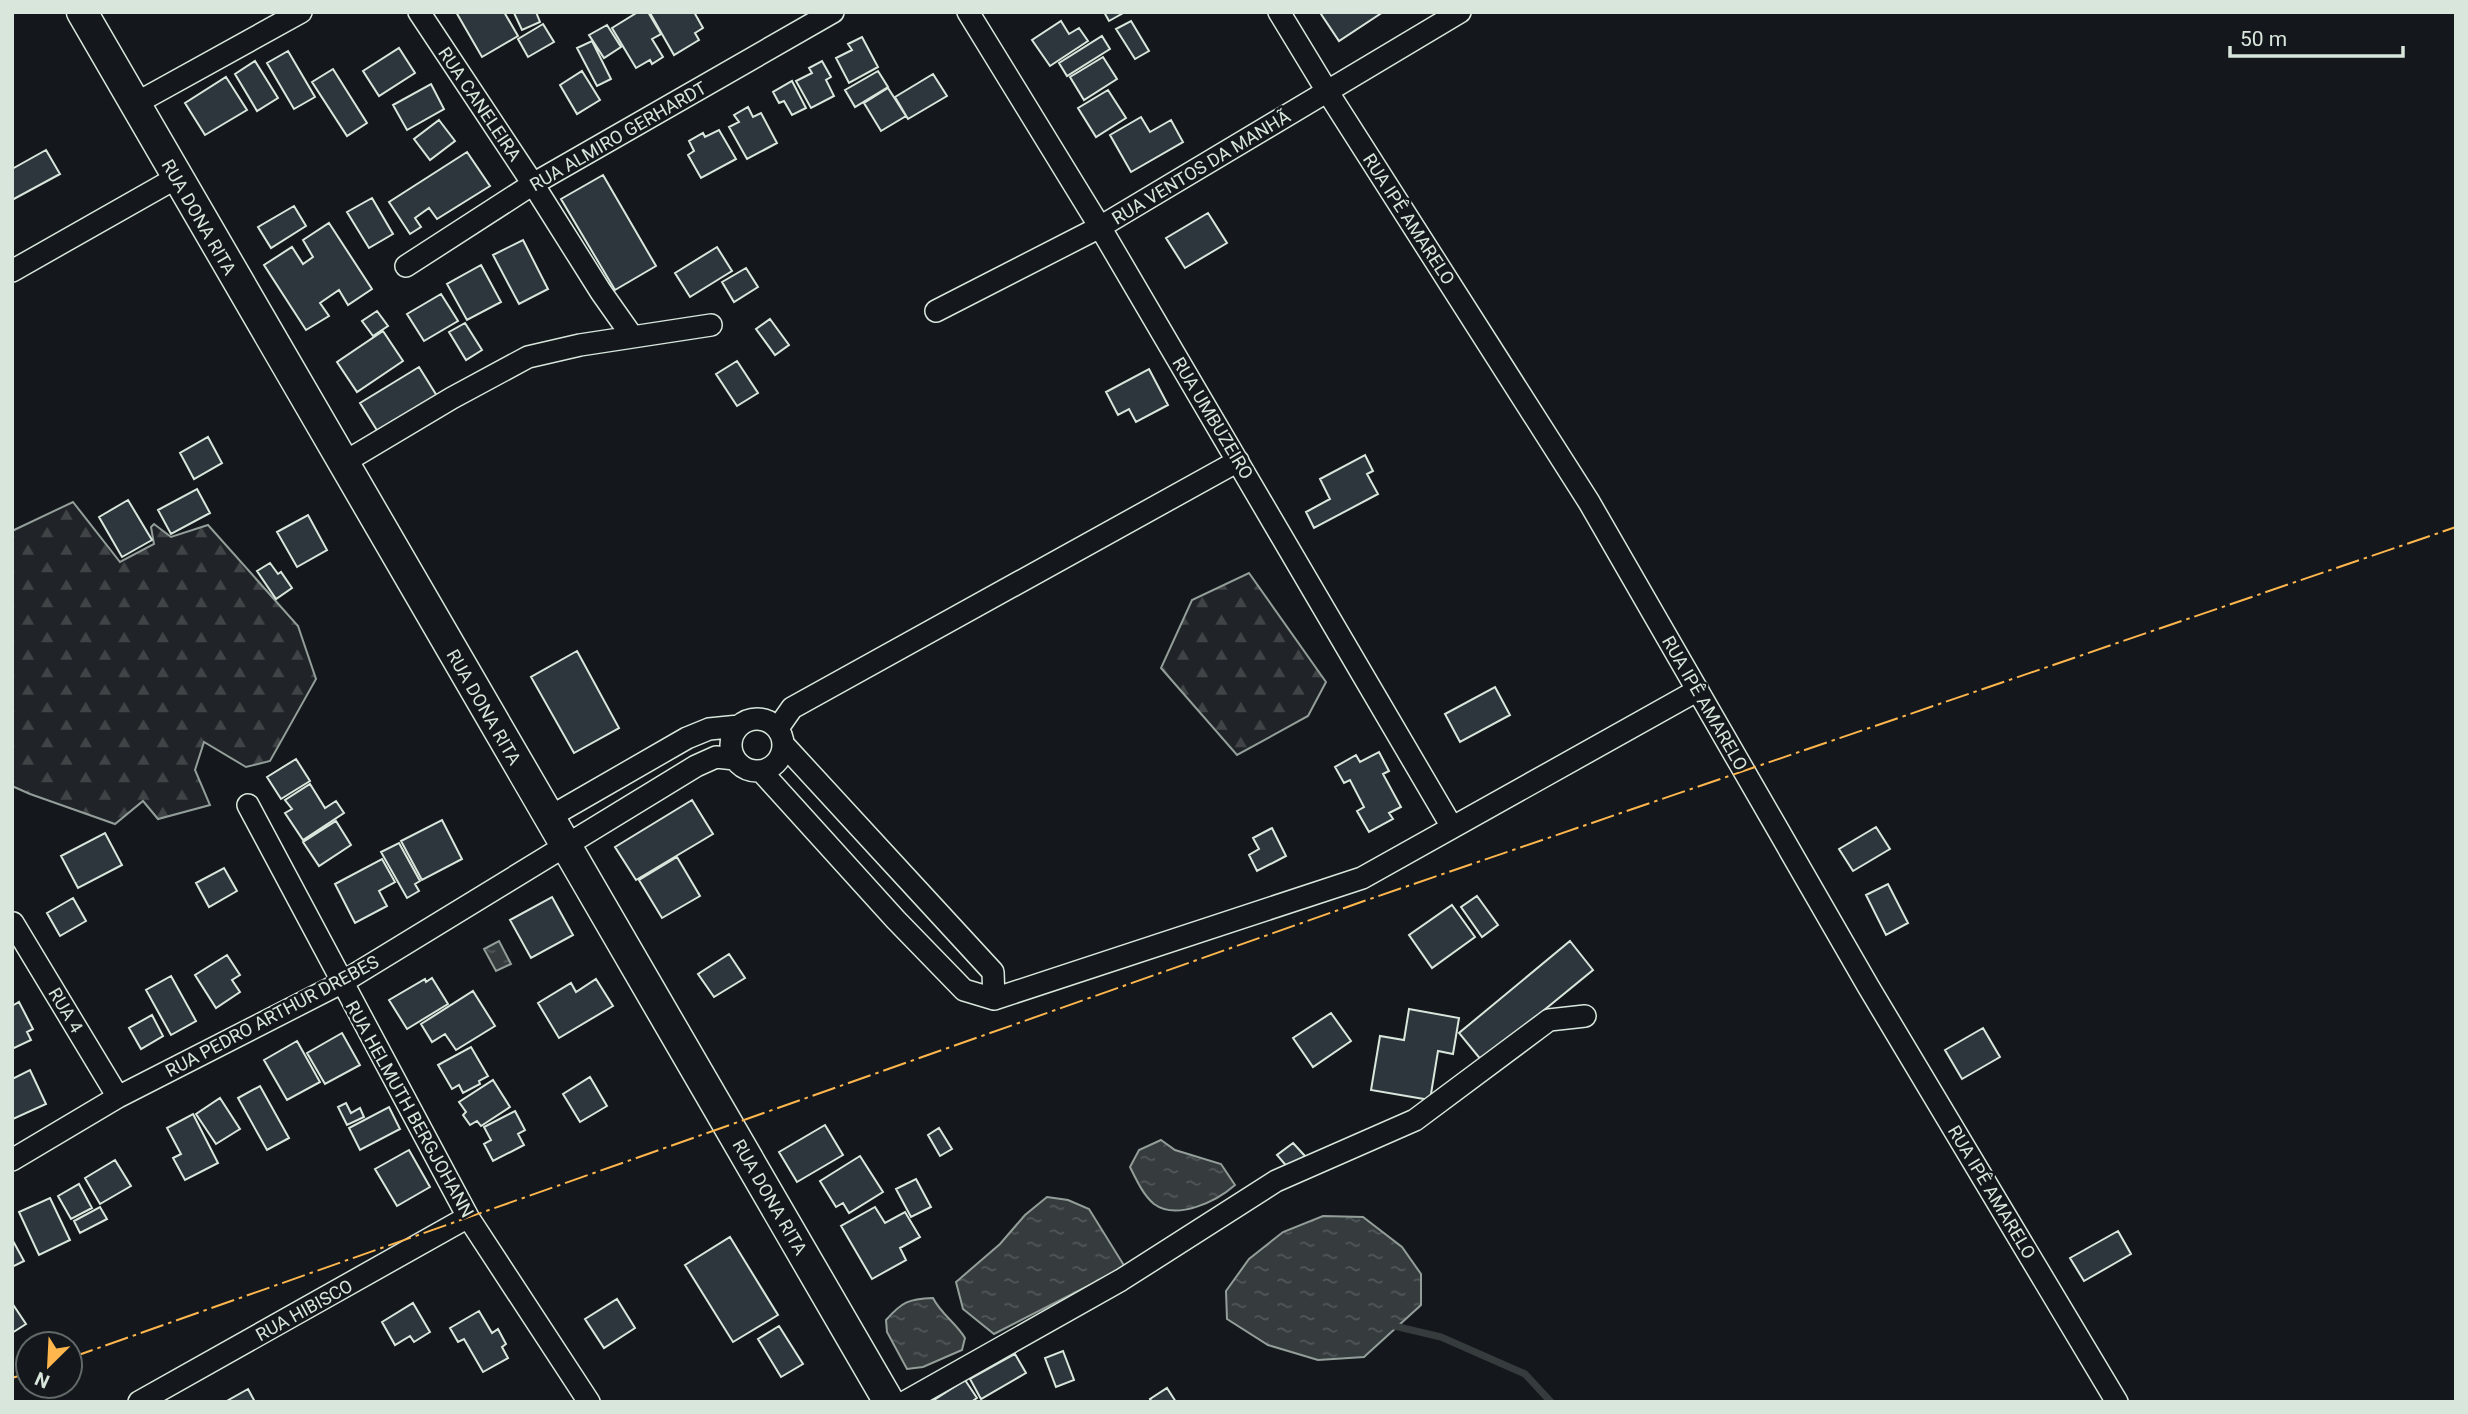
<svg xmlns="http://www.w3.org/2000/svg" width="2468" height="1414" viewBox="0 0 2468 1414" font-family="Roboto,sans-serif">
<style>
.forest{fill:url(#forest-firs);stroke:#939e99;stroke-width:2}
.water{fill:url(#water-ripples);stroke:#939e99;stroke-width:2}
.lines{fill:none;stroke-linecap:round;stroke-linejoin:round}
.stream{stroke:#363b3e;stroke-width:7}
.building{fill:#2c363c;stroke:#d8e6dc;stroke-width:2}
.street-casing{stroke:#d8e6dc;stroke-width:24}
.secondary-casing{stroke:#d8e6dc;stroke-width:33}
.street{stroke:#14181c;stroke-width:21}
.secondary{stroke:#14181c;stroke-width:30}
.power{stroke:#ffb74d;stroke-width:2;stroke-dasharray:24 5 3.5 5;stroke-linecap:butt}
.labels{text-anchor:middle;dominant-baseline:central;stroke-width:5;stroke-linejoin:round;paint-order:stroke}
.street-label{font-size:18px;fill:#d8e6dc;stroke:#14181c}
</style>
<defs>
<pattern id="forest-firs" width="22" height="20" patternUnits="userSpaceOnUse" patternTransform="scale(1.75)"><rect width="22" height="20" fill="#202428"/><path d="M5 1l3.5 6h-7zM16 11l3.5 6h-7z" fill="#404447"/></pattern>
<pattern id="water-ripples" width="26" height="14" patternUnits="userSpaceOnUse" patternTransform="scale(1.75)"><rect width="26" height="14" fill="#363b3e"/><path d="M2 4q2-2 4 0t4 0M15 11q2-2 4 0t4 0" fill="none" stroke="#525759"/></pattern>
</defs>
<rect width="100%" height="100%" fill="#14181c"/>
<path class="forest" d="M73,502L120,562L154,544L151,527L154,524L171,537L208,525L298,626L316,679L270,761L246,767L204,742L195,770L210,805L158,819L143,801L115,824L30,794L12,786V531Z
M1249,573L1326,682L1308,716L1237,755L1161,668L1192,600Z"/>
<path class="water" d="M499,941L511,964L496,971L484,949Z
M1161,1140L1175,1150L1221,1164L1235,1185C1217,1201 1177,1221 1154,1204C1143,1195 1136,1179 1130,1167L1139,1150Z
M1047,1197L1068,1200L1089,1209L1125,1267L994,1334L963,1309L956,1282L1000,1244L1025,1215Z
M1323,1216L1363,1217L1402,1247L1421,1274V1305L1364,1357L1318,1360L1268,1345L1227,1319L1226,1291L1249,1259L1283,1232Z
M933,1298C941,1314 956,1323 965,1338L962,1350L923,1367L907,1369L887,1332L886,1320C902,1302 908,1299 933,1298Z"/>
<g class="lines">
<path class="stream" d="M1390,1325L1441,1337L1525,1374L1551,1402"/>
</g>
<path class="building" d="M456,12H504L518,36L482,57Z
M536,12L540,22L522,30L514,13Z
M638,12H648L661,34L652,39L663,57L652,64L650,60L636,68L612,28Z
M694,12L703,28L695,33L699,40L674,55L650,13Z
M1104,12H1125L1109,21Z
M1324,12H1383L1339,41L1321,14Z
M1061,21L1069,34L1079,28L1088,41L1050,66L1032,40Z
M1131,21L1149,51L1135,59L1116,29Z
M543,24L554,42L528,57L518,39Z
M607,25L621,47L604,58L589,35Z
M1102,36L1110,49L1067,76L1059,63Z
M862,37L878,67L849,83L836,58L852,50L848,44Z
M592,41L611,79L597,86L577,48Z
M399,48L415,73L379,96L363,71Z
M288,51L315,97L294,109L267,63Z
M1103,57L1117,79L1084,100L1070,77Z
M255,61L278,98L257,111L235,74Z
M822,61L831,77L826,80L834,96L811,108L796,81L812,73L809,68Z
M333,69L367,123L347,136L312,82Z
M582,71L600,100L577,114L560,85Z
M878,71L888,87L855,107L845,90Z
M933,74L947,96L908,119L895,97Z
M226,77L247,110L205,135L185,103Z
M792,81L806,108L792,115L784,101L779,103L773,92Z
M431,84L444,109L407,130L393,105Z
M888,88L906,116L881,131L864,103Z
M1108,90L1126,118L1096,137L1078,108Z
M748,107L753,117L761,113L777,143L747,159L729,127L739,122L734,115Z
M1141,117L1150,132L1171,120L1183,142L1131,172L1110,135Z
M439,120L455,141L430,160L414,139Z
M719,130L736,159L701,178L688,155L694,151L689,141L703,133L705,137Z
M46,150L60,174L12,200V169Z
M467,152L490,186L437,219L429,208L415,218L421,227L410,234L389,202Z
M603,175L656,266L615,290L561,199Z
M372,198L393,234L369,248L347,212Z
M294,206L306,226L271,248L258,227Z
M1208,213L1227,243L1185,268L1166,238Z
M329,223L372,289L348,305L339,290L320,303L329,316L306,330L264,265L292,247L303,264L313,257L303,240Z
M523,240L548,289L519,304L493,255Z
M717,247L732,271L690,297L675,273Z
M481,265L501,302L467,320L447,284Z
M746,268L758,287L734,302L722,282Z
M441,294L458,321L424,341L407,314Z
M377,311L388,326L373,336L362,321Z
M770,319L789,345L775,355L756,329Z
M465,323L482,350L466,360L449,332Z
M383,331L403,361L357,392L337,362Z
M737,361L758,393L737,406L716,374Z
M419,367L437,396L378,432L360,403Z
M1149,369L1168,405L1136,422L1129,409L1118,415L1106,392Z
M208,437L222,463L194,479L180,453Z
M1365,455L1373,471L1367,474L1378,494L1314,528L1306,512L1330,499L1320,479Z
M197,489L210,513L171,534L158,510Z
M128,500L152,540L122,557L99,517Z
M308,515L327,550L297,567L277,532Z
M270,563L278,574L281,572L292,588L276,599L257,571Z
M577,651L619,728L574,753L531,677Z
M1495,687L1510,715L1460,742L1445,714Z
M1379,752L1389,771L1383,774L1401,807L1389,813L1393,819L1369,832L1357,811L1364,807L1350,780L1344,783L1335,767L1356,755L1360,762Z
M296,759L310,781L281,799L267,777Z
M310,784L325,808L336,801L344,813L303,840L285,813L292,809L285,800Z
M692,800L713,834L636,880L615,847Z
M442,820L462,859L422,880L401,841Z
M336,821L351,845L319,866L303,842Z
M1876,827L1890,849L1853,871L1839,849Z
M1272,828L1286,856L1257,871L1249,855L1259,849L1253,838Z
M105,833L122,865L78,888L61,856Z
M399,843L420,881L415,884L419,891L407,898L381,852Z
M677,857L700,896L662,918L639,880Z
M382,859L395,882L379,891L387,906L355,923L335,884Z
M224,868L237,891L209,907L196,883Z
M1888,884L1908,923L1886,935L1866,895Z
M1477,896L1498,925L1482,937L1461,907Z
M552,897L573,935L531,958L510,920Z
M73,898L86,921L60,936L47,913Z
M1452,905L1475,937L1432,968L1409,935Z
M1570,941L1593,970L1482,1061L1459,1033Z
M729,954L745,978L714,997L698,974Z
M227,955L240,975L232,980L240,992L216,1008L195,975Z
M171,976L196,1021L171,1035L146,990Z
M432,978L448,1004L407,1029L389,1000L425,979L426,982Z
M596,979L613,1006L559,1038L538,1003L571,983L576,992Z
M473,991L495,1026L456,1050L445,1034L432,1042L421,1024Z
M19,1002L33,1029L27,1032L31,1040L12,1049V1006Z
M1409,1009L1459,1018L1453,1054L1438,1051L1430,1100L1371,1090L1380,1036L1404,1040Z
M1331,1013L1351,1041L1313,1067L1293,1038Z
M152,1015L163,1036L141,1049L129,1028Z
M1983,1028L2000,1057L1962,1079L1945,1050Z
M342,1033L360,1065L325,1084L307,1053Z
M297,1041L320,1082L287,1100L264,1060Z
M471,1047L488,1076L479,1081L480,1084L463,1093L459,1085L452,1089L438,1065Z
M30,1070L46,1104L13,1119L12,1079Z
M590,1077L607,1106L580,1122L563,1094Z
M493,1080L510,1107L481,1126L477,1121L470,1125L463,1115L466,1112L459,1102Z
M260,1086L289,1138L267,1150L238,1098Z
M220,1098L240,1129L216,1144L196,1114Z
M346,1103L351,1113L360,1108L364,1117L347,1125L338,1107Z
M389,1107L400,1129L360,1150L349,1128Z
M515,1111L525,1130L518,1134L524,1145L493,1161L484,1144L491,1140L484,1127Z
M193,1114L218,1163L185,1180L173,1158L181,1154L167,1128Z
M825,1125L843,1155L797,1182L779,1152Z
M939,1128L952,1149L940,1156L928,1135Z
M1293,1143L1305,1156L1289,1169L1277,1155Z
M409,1150L430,1187L397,1206L375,1169Z
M860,1156L883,1192L849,1213L843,1203L836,1207L820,1181Z
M115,1160L131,1186L100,1204L85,1178Z
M916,1179L931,1207L911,1217L896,1189Z
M79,1184L92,1208L71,1219L58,1196Z
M50,1198L70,1240L39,1255L19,1212Z
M100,1207L107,1219L80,1233L74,1221Z
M875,1207L885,1223L905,1212L920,1237L900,1248L906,1260L872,1279L841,1226Z
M2118,1231L2131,1254L2084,1281L2070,1258Z
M730,1237L778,1315L733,1342L685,1265Z
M12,1239L24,1261L12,1267Z
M617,1299L635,1328L604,1348L585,1319Z
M12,1303L26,1324L12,1333Z
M413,1303L430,1332L414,1342L410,1336L395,1345L382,1322Z
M479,1311L492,1333L498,1329L506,1344L502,1347L508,1358L483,1372L464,1339L458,1342L450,1328Z
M779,1326L803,1364L781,1377L758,1339Z
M1063,1351L1074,1380L1056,1387L1045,1358Z
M1015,1354L1026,1373L981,1399L970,1379Z
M965,1380L977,1398L971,1402H931Z
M1167,1388L1176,1402H1152L1150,1399Z
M248,1389L255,1402H225Z"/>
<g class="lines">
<g class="street-casing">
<path id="street" d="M419,12L533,184L601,292L632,336
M968,12L1100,227L1452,827
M1279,12L1327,91L1589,502L1868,986L2117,1402
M133,105L301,12
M406,266L533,184L833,12
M12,271L176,178
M936,311L1100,227L1460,12
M343,463L452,398L528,357L580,345L711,325
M731 745a26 26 0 1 1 52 0a26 26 0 1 1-52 0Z
M778,728L792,708L1238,461
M784,745L993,972L994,999
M761,771L896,920L964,990L994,999L1362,878L1698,690
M248,805L468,1217L589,1402
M548,818L687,738L709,729L739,726
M13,923L118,1097
M12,1160L118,1097L341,983L696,766L716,757L735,759
M139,1402L468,1217
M905,1402L1121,1280L1276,1181L1415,1120L1549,1020L1585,1016"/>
</g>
<g class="secondary-casing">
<path id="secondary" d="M82,12L889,1402"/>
</g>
<use href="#street" class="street"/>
<use href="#secondary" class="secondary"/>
<path class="power" d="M70,1358L1364,901L2456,527
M12,1378L28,1373"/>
</g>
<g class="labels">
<g class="street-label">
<text transform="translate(480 104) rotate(56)">RUA CANELEIRA</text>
<text transform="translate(618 136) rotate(-30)">RUA ALMIRO GERHARDT</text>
<text transform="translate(1201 167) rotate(-31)">RUA VENTOS DA MANHÃ</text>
<text transform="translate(199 217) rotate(60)">RUA DONA RITA</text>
<text transform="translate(1409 219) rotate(57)">RUA IPÊ AMARELO</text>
<text transform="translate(1213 418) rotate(59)">RUA UMBUZEIRO</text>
<text transform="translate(1705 703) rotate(60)">RUA IPÊ AMARELO</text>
<text transform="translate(484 707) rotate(60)">RUA DONA RITA</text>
<text transform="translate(66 1010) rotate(59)">RUA 4</text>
<text transform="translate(272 1016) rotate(-28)">RUA PEDRO ARTHUR DREBES</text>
<text transform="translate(410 1109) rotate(61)">RUA HELMUTH BERGJOHANN</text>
<text transform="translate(1992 1192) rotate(59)">RUA IPÊ AMARELO</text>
<text transform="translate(770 1197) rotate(60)">RUA DONA RITA</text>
<text transform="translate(304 1310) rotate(-29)">RUA HIBISCO</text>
</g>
</g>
<rect width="2468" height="1414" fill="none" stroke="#d8e6dc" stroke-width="28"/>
<g transform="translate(49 1365) rotate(204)"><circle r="33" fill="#14181c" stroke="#626a69" stroke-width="2"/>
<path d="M0-5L12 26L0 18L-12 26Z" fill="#ffb74d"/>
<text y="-10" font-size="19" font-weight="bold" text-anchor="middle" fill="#d8e6dc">N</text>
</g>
<path d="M2230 46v10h173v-10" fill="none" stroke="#d8e6dc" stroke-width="3.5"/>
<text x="2240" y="46" font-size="21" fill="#d8e6dc" stroke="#14181c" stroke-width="5" paint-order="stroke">50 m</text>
</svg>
